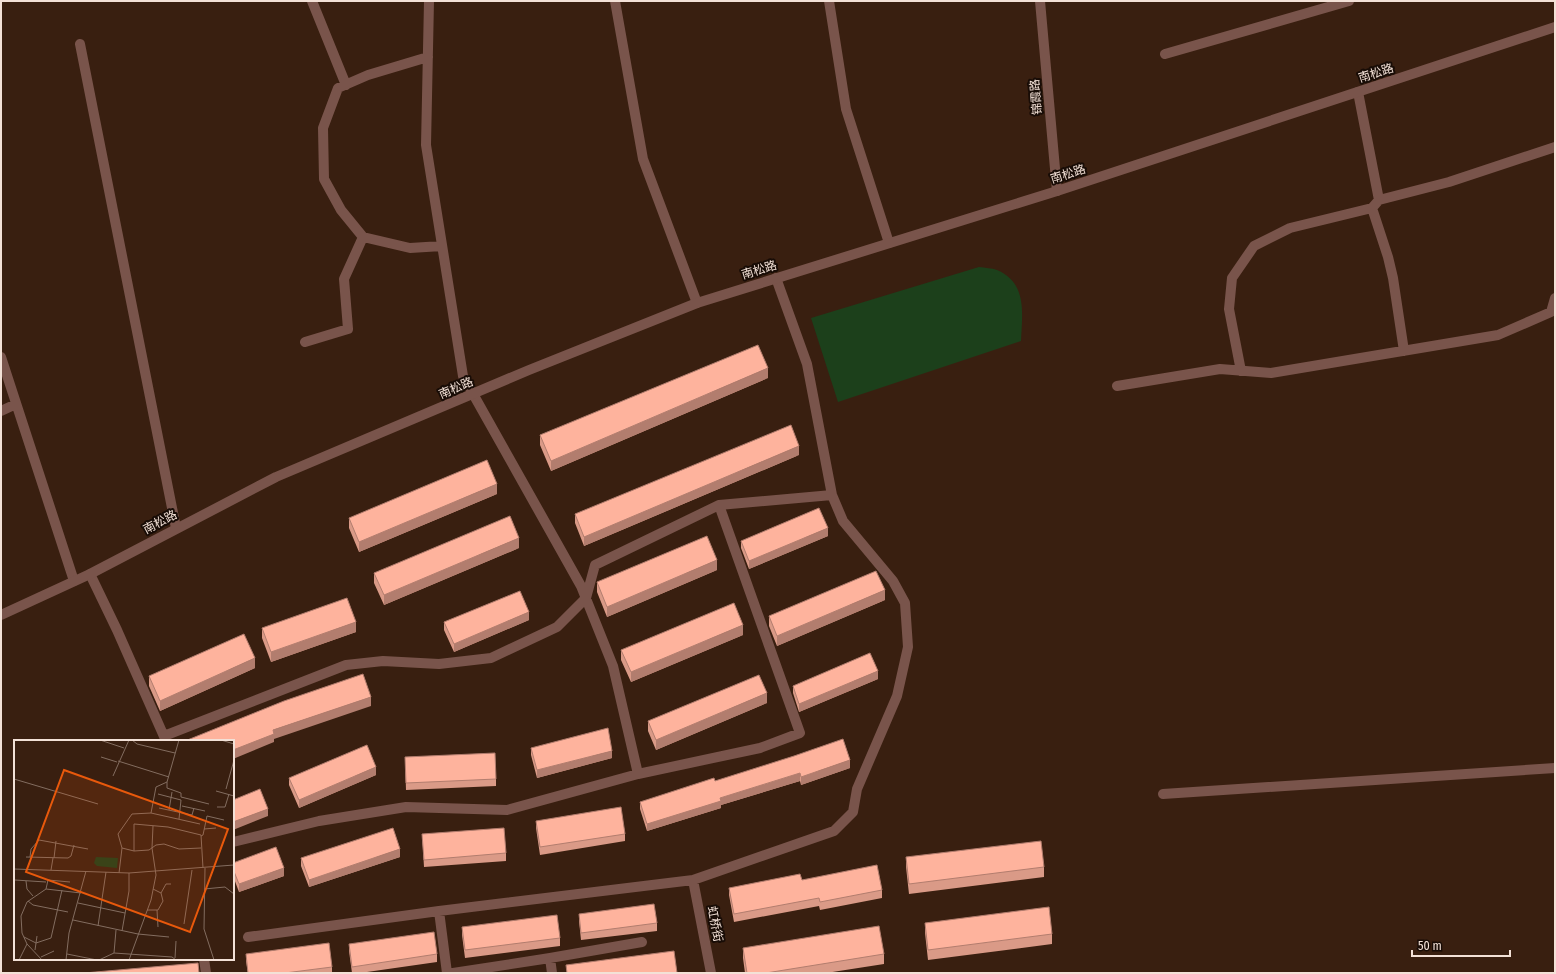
<svg xmlns="http://www.w3.org/2000/svg" width="1556" height="974" viewBox="0 0 1556 974" font-family="'Fira Sans Condensed','Noto Sans SC',sans-serif">
<style>
.green{fill:#1c401b}
.lines{fill:none;stroke-linecap:round;stroke-linejoin:round}
.minor{stroke:#79544b;stroke-width:10}
.tertiary{stroke:#79544b;stroke-width:10}
.wall{fill:#da9a87}
.shaded-wall{fill:#b27d6e}
.building{fill:#feb39d;stroke:#b27d6e}
.labels{text-anchor:middle;dominant-baseline:central;stroke-width:4;stroke-linejoin:round;paint-order:stroke}
.street-label{font-size:12px;fill:#f3e1d7;stroke:#180c06}
.inset-road{fill:none;stroke:#836d60;stroke-width:1}
.view{fill:#e8590c;fill-opacity:0.15;stroke:#e8590c;stroke-width:2}
.inset-edge{fill:none;stroke:#f3e1d7;stroke-width:2}
</style>
<rect width="100%" height="100%" fill="#391f10"/>
<path class="green" d="M979,267C985,268 992,268 997,270C1028,283 1022,315 1021,341L838,402L811,318Z"/>
<g class="lines">
<path class="minor" d="M312,1L346,85
M429,1L426,145L463,376L581,586L613,666L638,774
M615,1L643,159L697,303
M829,1L846,109L889,243
M1040,1L1057,191
M80,44L176,528
M1165,54L1349,1
M428,57L368,75L338,88L323,128L324,179L341,210L363,237L410,248L442,246
M1358,92L1379,200
M1372,208L1388,257L1393,278L1404,351
M305,342L348,329L344,279L363,237
M1,357L74,581
M1241,371L1229,309L1232,278L1254,246L1290,228L1372,208L1379,200L1449,182L1555,147
M1117,386L1220,369L1271,373L1498,335L1551,312L1555,298
M1,411L16,404
M90,574L117,630L166,741
M164,736L346,665L383,661L439,664L491,658L557,627L586,598L595,565L719,505
M1163,794L1555,768
M233,842L319,821L406,807L507,810L638,774L760,748L800,733L719,505L832,495
M693,880L711,973
M439,911L447,973
M248,937L439,911L693,880L834,831L853,812L857,789L897,696L908,647L905,603L893,581L843,521L832,495L807,364L776,278
M550,958L552,973
M204,959L206,973
M453,973L550,958L642,942"/>
<path class="tertiary" d="M1,615L90,574L276,477L529,370L697,303L1057,191L1555,27"/>
</g>
<path class="wall" d="M768,378L551,471L540,445V435Z
M799,455L584,546L575,523V514Z
M497,494L359,552L349,528V518Z
M828,536L749,569L741,548V541Z
M519,548L384,605L374,583V573Z
M717,570L607,617L597,592V582Z
M885,600L777,646L769,626V616Z
M529,620L454,652L444,630V622Z
M262,628L356,632L271,662L262,638Z
M743,635L631,682L621,660V650Z
M255,668L160,711L149,686V676Z
M878,679L799,712L793,693V686Z
M767,703L656,750L648,731V721Z
M531,748L612,758L537,778L531,755Z
M405,757L496,779V786L406,790Z
M850,768L801,785L800,781L721,805V808L647,831L640,809V802L715,781Z
M376,775L299,808L289,785V778Z
M536,821L625,834V841L540,855L536,828Z
M422,834L506,853V861L424,867Z
M400,857L309,887L301,866V858Z
M906,857L1044,867V877L909,894L906,867Z
M233,863L284,876L239,892L233,876Z
M802,880L882,890V898L820,910L819,906L734,922L729,895V888Z
M579,914L657,923V931L581,940L579,921Z
M925,923L1052,934V944L928,960L925,933Z
M462,927L560,938V946L465,958L462,935Z
M349,944L437,954V962L360,973H352L349,951Z
M743,948L884,954V964L826,973H745L743,958Z
M246,954L332,967V973H248L246,961Z"/>
<path class="shaded-wall" d="M768,368V378L551,471V461Z
M799,446V455L584,546V537Z
M497,484V494L359,552V542Z
M828,528V536L749,569V561Z
M519,538V548L384,605V595Z
M717,560V570L607,617V607Z
M885,590V600L777,646V636Z
M529,612V620L454,652V644Z
M356,622V632L271,662V652Z
M743,625V635L631,682V672Z
M255,658V668L160,711V701Z
M878,671V679L799,712V704Z
M767,693V703L656,750V740Z
M371,697V706L274,739V742L233,759V750L273,730Z
M612,751V758L537,778V770Z
M850,760V768L801,785V777Z
M376,767V775L299,808V800Z
M800,773V781L721,805V808L647,831V824L720,798Z
M268,809V816L233,830V822Z
M400,849V857L309,887V880Z
M284,868V876L239,892V884Z"/>
<path class="building" d="M758,345L768,368L551,461L540,435Z
M791,425L799,446L584,537L575,514Z
M487,460L497,484L359,542L349,518Z
M819,508L828,528L749,561L741,541Z
M510,516L519,538L384,595L374,573Z
M707,536L717,560L607,607L597,582Z
M876,571L885,590L777,636L769,616Z
M520,591L529,612L454,644L444,622Z
M347,598L356,622L271,652L262,628Z
M734,603L743,625L631,672L621,650Z
M244,634L255,658L160,701L149,676Z
M870,653L878,671L799,704L793,686Z
M363,674L371,697L273,730L274,734L233,750V741H185L284,701Z
M759,675L767,693L656,740L648,721Z
M608,728L612,751L537,770L531,748Z
M843,739L850,760L801,777L800,773L720,798L721,801L647,824L640,802L714,778L715,781L794,756Z
M367,745L376,767L299,800L289,778Z
M495,753L496,779L406,783L405,757Z
M260,789L268,809L233,822V800Z
M621,807L625,834L540,847L536,821Z
M393,828L400,849L309,880L301,858Z
M504,828L506,853L424,860L422,834Z
M1041,841L1044,867L909,884L906,857Z
M276,847L284,868L239,884L233,869V863Z
M877,865L882,890L820,902L819,898L734,914L729,888L800,874L802,880Z
M654,904L657,923L581,933L579,914Z
M1049,907L1052,934L928,950L925,923Z
M557,915L560,938L465,950L462,927Z
M879,926L884,954L766,973H747L743,948Z
M434,932L437,954L352,967L349,944Z
M329,943L332,967L285,973H248L246,954Z
M674,951L677,973H567L566,965Z
M198,963L199,973H84Z"/>
<g class="labels">
<g class="street-label">
<text transform="translate(1376 73) rotate(-18)">南松路</text>
<text transform="translate(1036 97) rotate(-95)">锦霞路</text>
<text transform="translate(1068 174) rotate(-18)">南松路</text>
<text transform="translate(759 270) rotate(-17)">南松路</text>
<text transform="translate(456 388) rotate(-23)">南松路</text>
<text transform="translate(160 522) rotate(-28)">南松路</text>
<text transform="translate(715 924) rotate(79)">虹桥街</text>
</g>
</g>
<g transform="translate(14 740)">
<rect width="220" height="220" fill="#391f10"/>
<path d="M82,117L104,118L103,128L83,126L80,123Z" fill="#1c401b"/>
<path class="inset-road" d="M86,0L110,8M118,0L123,4L161,13M207,0L220,4M87,17L103,22M104,21L155,37M99,36L115,0M0,39L84,64M153,42V48L167,53V57L195,64M212,49L220,20M202,51L220,56M144,54L167,60L165,79M168,66L191,71M203,67H211L215,54M145,68L178,75L180,68M155,70L158,52M137,73L142,47L153,42L165,0M190,89L202,88M187,96L189,95L193,76L210,80M108,108L120,111V84L154,87L187,95L189,128M120,111L135,110L142,105L150,104L165,109L187,108M12,117L54,118L57,116L60,105M16,117L17,109L25,100L74,109M40,118L42,101M191,128L190,189L200,220M0,129L115,133L220,125M37,130L39,118M105,133L108,108L104,94L118,74L137,73L186,84M1,140L32,142M12,141L13,149L19,156M32,149L34,140L56,142M190,149L211,147L220,154M147,153L152,144H157M14,161L19,165L54,172M64,163L111,173M133,170H144L149,161L147,153L139,149M143,170L144,187M59,180L124,194L155,197M170,184L178,130M84,186L92,132M108,191L115,151V133M10,197L22,203L37,198L48,150M21,210L23,196M100,213L102,190M53,214L83,220M27,217L40,211M161,218L162,201M5,220L13,204M28,220L13,204L8,193L7,176L13,162L32,149L67,153M52,220L55,193L72,131M85,220L100,213L158,217L162,220M115,220L137,160L142,135L138,108L139,86"/>
<path class="view" d="M50,30L214,89L176,192L12,132Z"/>
<rect width="220" height="220" class="inset-edge"/>
</g>
<rect width="1556" height="974" fill="none" stroke="#f3e1d7" stroke-width="4"/>
<path d="M1412 950v6h98v-6" fill="none" stroke="#f3e1d7" stroke-width="2"/>
<text x="1418" y="950" font-size="12" fill="#f3e1d7" stroke="#180c06" stroke-width="3" paint-order="stroke">50 m</text>
</svg>
